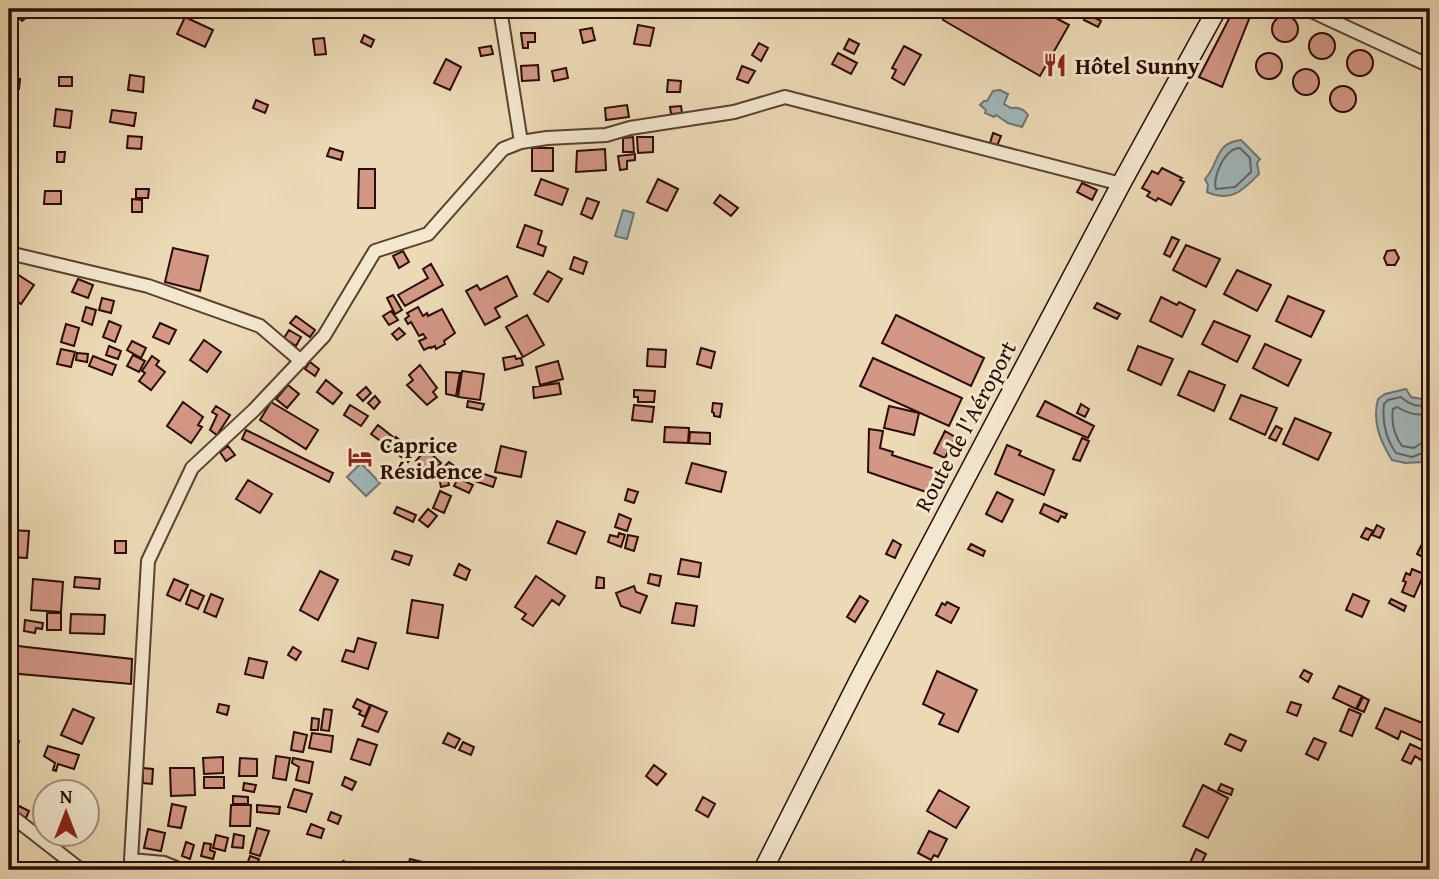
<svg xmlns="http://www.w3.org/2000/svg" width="1439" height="879" viewBox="0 0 1439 879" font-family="'Gentium Book Plus',serif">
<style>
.water{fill:#9fb7ba;stroke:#717370;stroke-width:2}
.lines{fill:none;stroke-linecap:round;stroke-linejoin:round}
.shore{stroke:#65625e;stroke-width:2}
.building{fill:#d39786;stroke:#2b0d01;stroke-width:2}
.minor-casing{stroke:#5b402e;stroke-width:16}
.secondary-casing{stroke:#2b0d01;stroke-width:21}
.minor{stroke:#f2e7cf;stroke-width:12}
.secondary{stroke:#f2e7cf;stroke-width:18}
.labels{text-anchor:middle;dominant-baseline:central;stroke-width:6;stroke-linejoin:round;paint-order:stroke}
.poi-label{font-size:23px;font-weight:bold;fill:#2b0d01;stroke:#f2e7cf;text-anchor:start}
.street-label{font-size:23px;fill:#2b0d01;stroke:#f2e7cf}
</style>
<rect width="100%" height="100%" fill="#ebdab5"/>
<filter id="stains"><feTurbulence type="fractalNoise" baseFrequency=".00286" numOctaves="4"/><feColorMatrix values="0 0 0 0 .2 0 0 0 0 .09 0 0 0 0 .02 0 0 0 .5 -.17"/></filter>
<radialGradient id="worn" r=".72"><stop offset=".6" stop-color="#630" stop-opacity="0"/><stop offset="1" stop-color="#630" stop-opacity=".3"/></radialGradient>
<path class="water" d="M1000,90L1008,94L1004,104L1011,108C1018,107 1024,109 1028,115L1022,127L1008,123L996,115L994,117L985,113L986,110L980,105L984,101H987L993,91Z
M1241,140L1260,159L1257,163L1259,174C1243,190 1232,203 1207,192L1208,185L1205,179C1220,163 1214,143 1241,140Z
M623,210L634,213L627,239L615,236Z
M1406,389L1411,397L1422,399L1430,397V453L1423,462L1405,463L1392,460C1380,441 1372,421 1378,399L1385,394Z
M361,463L380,483L366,496L347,477Z"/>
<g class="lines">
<path class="shore" d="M1240,148L1250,158L1251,172L1235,187L1216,189C1212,177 1225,148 1240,148Z
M1430,404C1418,408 1410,405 1401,397L1388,400L1384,404C1382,423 1385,438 1396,453L1412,457L1430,450
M1430,413C1418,417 1407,413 1397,407L1393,409C1391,423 1394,435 1402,446L1414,448L1423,442L1430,441"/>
</g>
<path class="building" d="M20,9L27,17L22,21L11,10Z
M945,9H1039L1069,25L1040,76L943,20L948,11Z
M1234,9H1253L1222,87L1199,77Z
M9,13L17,16L14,36L9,35Z
M1088,14L1101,21L1098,27L1084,20Z
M1272 29a13 13 0 1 1 26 0a13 13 0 1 1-26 0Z
M185,17L213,30L205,47L177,34Z
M638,25L654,28L650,46L634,44Z
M592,28L595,40L583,43L580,30Z
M521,33H535V42H528V48H523Z
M1309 46a13 13 0 1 1 26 0a13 13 0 1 1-26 0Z
M364,35L374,40L371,47L361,42Z
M324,38L326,54L315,55L313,39Z
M849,39L859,44L854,54L844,49Z
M759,43L768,48L761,61L752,55Z
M491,46L493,54L481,56L479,48Z
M904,46L921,55L904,85L892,78L896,70L892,68Z
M1347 63a13 13 0 1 1 26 0a13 13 0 1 1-26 0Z
M838,53L857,63L851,74L832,64Z
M1256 66a13 13 0 1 1 26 0a13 13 0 1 1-26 0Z
M446,59L461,67L450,90L434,83Z
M538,65L539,80L522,81L521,66Z
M742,66L755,71L748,83L737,79Z
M566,68L568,78L554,81L552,71Z
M1293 82a13 13 0 1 1 26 0a13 13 0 1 1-26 0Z
M130,75L144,77L143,92L128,90Z
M59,77H72V86H59Z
M9,78L20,79L19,89L9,88Z
M668,80L681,81L680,92H667Z
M1330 99a13 13 0 1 1 26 0a13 13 0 1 1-26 0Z
M256,100L268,105L265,113L253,108Z
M627,105L629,117L606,120L605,108Z
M681,106L682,113L671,114L670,107Z
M56,109L72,111L70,128L54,126Z
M112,110L136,113L134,126L110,122Z
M993,133L1001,136L997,146L990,143Z
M128,136L142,137L141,149L127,148Z
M633,137L634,152H623V138Z
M637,137H653V152L638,153Z
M330,148L343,152L341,160L327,156Z
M532,148H553V171H532Z
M605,149L606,170L576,172L577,151Z
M57,152H65L64,162H57Z
M635,154V160L627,161V169L620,170L618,156Z
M1162,168L1182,178L1180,180L1184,182L1171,205L1158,198L1156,201L1147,196L1150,192L1142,188L1152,171L1158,174Z
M359,169H375V208H358Z
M541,179L568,189L562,205L535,195Z
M658,179L678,189L667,211L647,202Z
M1082,183L1097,190L1092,200L1077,192Z
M136,189H149L148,198H136Z
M45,191H61V204H44Z
M720,195L738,208L731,216L714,203Z
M587,198L599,202L592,219L581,214Z
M132,199L142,200V212H132Z
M525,225L542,231L538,244L546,247L543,256L517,247Z
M1172,237L1179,240L1170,257L1164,254Z
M1186,245L1220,259L1206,287L1173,270Z
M173,248L208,256L200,291L165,282Z
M1395,250L1399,258L1395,265H1387L1384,258L1387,251Z
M403,251L409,262L399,268L393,256Z
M574,257L587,262L583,274L570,269Z
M431,264L443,285L405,306L398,295L428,278L423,269Z
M1237,270L1271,285L1257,311L1224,294Z
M548,271L562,279L548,302L534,294Z
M14,272L34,285L21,304L9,295V280Z
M507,276L517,296L495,308L500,317L485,325L466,291L477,285L480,290Z
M78,279L93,285L88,298L72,292Z
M393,295L402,310L395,314L387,298Z
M1288,296L1324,311L1311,337L1276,321Z
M1161,297L1177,305L1179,302L1195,310L1182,337L1150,321Z
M102,298L114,301L111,313L99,310Z
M1097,303L1120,314L1117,319L1094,308Z
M86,307L96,310L92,325L82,321Z
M418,307L423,316L427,313L428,316L442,309L455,333L444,341L445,344L436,349L435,346L431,348L430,347L424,350L419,341L426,338L423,334L419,336L411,322L408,324L405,319L409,316L407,313Z
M391,311L398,320L389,325L383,316Z
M527,315L544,345L523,357L506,327Z
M896,315L984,358L971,386L882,343Z
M296,316L315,330L310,337L290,323Z
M109,321L121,326L115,342L103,337Z
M1214,321L1250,336L1237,362L1202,344Z
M160,323L176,330L169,344L153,337Z
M66,324L79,328L74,346L61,342Z
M399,328L405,334L397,340L392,334Z
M289,330L301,337L296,346L284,338Z
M204,340L221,352L207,372L190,360Z
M132,341L146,348L141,358L127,350Z
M1265,344L1301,360L1288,386L1253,368Z
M109,346L121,351L118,359L106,355Z
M1138,346L1173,359L1161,385L1128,370Z
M701,348L715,352L711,368L697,364Z
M61,349L75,352L71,367L57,364Z
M648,349L666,350L665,367L647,366Z
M77,353L88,354L87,362L76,360Z
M133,355L145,361L139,372L127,366Z
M93,356L116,365L112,375L89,366Z
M152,356L159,361L156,365L165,372L151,390L139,381L145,373L142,371Z
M515,356L516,359L521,358L523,365L505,370L503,358Z
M873,358L962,398L949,426L860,386Z
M558,361L563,379L540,385L536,367Z
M310,362L319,369L315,376L305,369Z
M420,365L437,388L433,392L437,397L427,405L407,385L413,380L409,375Z
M462,371L484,374L480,400L458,397Z
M1189,371L1225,385L1214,411L1178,395Z
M446,372L460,373L456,396L446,394Z
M326,380L342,393L333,404L317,392Z
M559,383L561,394L534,398L533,387Z
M288,385L299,394L287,408L276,399Z
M366,387L371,393L363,401L357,395Z
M634,390L655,391L654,402H638V397H634Z
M1241,395L1277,408L1265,435L1230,419Z
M375,396L380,402L374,409L368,403Z
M468,401L484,404L482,410L467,407Z
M1045,401L1094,426L1088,438L1037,416Z
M183,402L203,417L198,425L202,427L191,443L167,426Z
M271,402L318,430L306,449L260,420Z
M713,403L722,404L720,417L714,416V413L712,412Z
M1081,404L1089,409L1085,417L1077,413Z
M350,405L368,416L361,426L344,415Z
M634,405L654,407L652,422L632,420Z
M216,406L230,415L217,435L210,430L217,415L212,412Z
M889,406L919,413L914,435L884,428Z
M1295,418L1331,433L1318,460L1283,444Z
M378,425L393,437L386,445L371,434Z
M1276,426L1282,429L1276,441L1269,438Z
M665,427L689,428L688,443L664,442Z
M869,429L883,431L880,448L893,452L892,455L941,471L929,493L868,472Z
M246,430L333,473L329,482L242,439Z
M945,431L955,437L945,458L934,453Z
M690,432L710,433V444L689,443Z
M396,437L415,453L408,462L388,447Z
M1082,438L1089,441L1080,461L1073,459Z
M1007,445L1021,451L1019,455L1054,470L1044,495L995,474Z
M228,446L235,455L226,461L220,452Z
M501,446L526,452L521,477L495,472Z
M426,449L441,463L431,474L416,461Z
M449,462L461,471L456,476L444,467Z
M692,463L726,472L721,492L686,483Z
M446,471L449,485L441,487L438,473Z
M478,472L496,478L493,487L475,481Z
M458,478L473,485L469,493L454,486Z
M248,480L272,494L260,513L236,499Z
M628,489L638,492L634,503L625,500Z
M440,491L451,496L444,513L433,508Z
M997,492L1013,500L1002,522L986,514Z
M1044,504L1067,514L1065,518L1061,516L1058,522L1040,513Z
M397,507L416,515L413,522L394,513Z
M428,509L437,516L428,527L419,520Z
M619,514L631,519L627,531L615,527Z
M557,521L585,532L576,554L548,543Z
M1377,525L1384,529L1380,538L1372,535Z
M1366,528L1373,531L1368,540L1361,537Z
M9,530L29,531L27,558L9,557Z
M619,533L625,535L621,547L608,542L610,535L618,537Z
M628,535L638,537L634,551L625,548Z
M893,540L901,545L895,558L886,554Z
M115,541H126V553H115Z
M971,544L985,551L983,556L968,549Z
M1422,544L1430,548L1427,559L1417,554Z
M395,551L412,556L409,565L392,559Z
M681,559L701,563L699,577L678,574Z
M459,564L470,570L466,580L454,575Z
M1412,569L1424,574L1414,597L1402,592L1406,582L1403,581L1406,573L1410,575Z
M320,571L338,580L318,620L300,610Z
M650,574L661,576L659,586L648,583Z
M536,576L565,596L559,605L552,600L533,626L522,619L526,614L515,607Z
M75,577L100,579L99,589L74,587Z
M597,577L604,578V588H596Z
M33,579L63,582L61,612L31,610Z
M174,579L188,585L180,601L167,595Z
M634,586L636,592L647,596L640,613L621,606L616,593Z
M191,590L204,596L198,609L186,604Z
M211,594L223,599L216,617L204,612Z
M1353,594L1369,601L1362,617L1346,610Z
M860,596L868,601L855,622L847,617Z
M1391,599L1406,606L1404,611L1389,603Z
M412,600L443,605L438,638L407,633Z
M947,602L959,608L951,623L936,615L942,603L945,605Z
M676,603L697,606L694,626L672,623Z
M47,613H61V630H47Z
M71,614L105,615L104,634L70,633Z
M25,620L43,623L42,629L36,628L35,633L24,631Z
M358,638L376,643L368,669L342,661L346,650L354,652Z
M9,645L132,659L131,684L9,673Z
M293,647L301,652L296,660L288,655Z
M249,658L267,662L263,678L245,674Z
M1304,670L1312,674L1308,682L1300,677Z
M937,671L977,690L958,732L939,724L944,714L923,704Z
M1339,686L1362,696L1356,709L1333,698Z
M1363,697L1369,700L1364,712L1357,709Z
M357,699L370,705L365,717L359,714L361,711L353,707Z
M1291,702L1301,705L1297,716L1287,712Z
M219,704L229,706L227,715L217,712Z
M371,705L387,712L378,732L362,726Z
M1385,708L1425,724L1422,730L1427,733L1423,741L1401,731L1398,739L1376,728Z
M73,709L94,718L82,744L61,735Z
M324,709L332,710L329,731L321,730Z
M1349,709L1361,714L1352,736L1340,731Z
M312,718L319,719L318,730H311Z
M294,732L307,735L303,752L291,750Z
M312,733L333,736L331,752L309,748Z
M448,733L460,739L455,748L443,743Z
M1230,734L1246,741L1241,751L1225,744Z
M1314,738L1326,743L1318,760L1306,754Z
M9,739L19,741L13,763L9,762Z
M358,739L377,745L370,765L351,759Z
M463,742L474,747L471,755L459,750Z
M1410,744L1425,751L1421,760L1415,756L1411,764L1402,760Z
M48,746L79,755L74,769L58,764L56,771L53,770L55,763L44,756Z
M276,756L290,758L286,780L273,778Z
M223,757V773L204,774L203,758Z
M240,758L257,759V776H239Z
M293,758L313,762L309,783L296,780L299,767L292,763Z
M654,765L666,774L657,785L646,776Z
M143,768L153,769L152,784L143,783Z
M170,768H194L195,795L171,796Z
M204,777H224V788H204Z
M345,777L356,782L352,790L342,785Z
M244,783L256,785L254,792L243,790Z
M1221,784L1233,789L1231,795L1218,790Z
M1203,785L1228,798L1208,838L1183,826Z
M294,789L312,794L306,812L288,807Z
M939,790L969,807L956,828L927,811Z
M233,796L248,797V804H233Z
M703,797L715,804L708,817L696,810Z
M172,804L186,807L181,828L168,826Z
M231,805H251L250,826H230Z
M257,805L280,807L279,814L257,812Z
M19,806L29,811L26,818L15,813Z
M331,812L341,816L338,824L328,820Z
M311,824L324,829L321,838L307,834Z
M257,828L269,831L260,856L250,853Z
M148,829L165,833L161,851L144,848Z
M929,831L947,839L938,857L934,855L931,860L918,853Z
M234,834L244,836L243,848L232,847Z
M216,835L228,838L225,851L213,848Z
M186,842L194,845L190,859L182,856Z
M204,843L211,844L210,850L215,852L213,859L201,856Z
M1196,849L1206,854L1198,870L1188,867Z
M9,856L22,865L18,870L9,865Z
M250,856L259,859L255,870H245Z
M410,859L431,864L429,870H406Z
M343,861L367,870H340Z"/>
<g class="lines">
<g class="minor-casing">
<path id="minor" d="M500,9L521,142
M1307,9L1430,66
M9,253L148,286L260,326L301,361
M9,814L81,870
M181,870L164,863L131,860L148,561L192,468L254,410L324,336L375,251L428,234L503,149L521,142L547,138L606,135L630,128L734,112L785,97L1121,184"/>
</g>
<g class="secondary-casing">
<path id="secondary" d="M763,870L860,678L1121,184L1217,9"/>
</g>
<use href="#minor" class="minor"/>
<use href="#secondary" class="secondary"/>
</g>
<defs>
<g id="restaurant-bare" transform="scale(1.89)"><path d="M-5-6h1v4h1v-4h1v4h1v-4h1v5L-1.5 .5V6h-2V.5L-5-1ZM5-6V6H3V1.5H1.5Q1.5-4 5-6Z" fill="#8f2418" stroke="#f2e7cf" stroke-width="2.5" paint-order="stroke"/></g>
<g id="hotel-bare" transform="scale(1.89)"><path d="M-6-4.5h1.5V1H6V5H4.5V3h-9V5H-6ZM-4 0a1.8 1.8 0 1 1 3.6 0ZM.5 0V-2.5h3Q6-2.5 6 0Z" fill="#8f2418" stroke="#f2e7cf" stroke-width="2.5" paint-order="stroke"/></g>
</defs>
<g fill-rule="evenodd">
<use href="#restaurant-bare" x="1055" y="65"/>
<use href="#hotel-bare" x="360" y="457"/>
</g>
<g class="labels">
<g class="poi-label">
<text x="1075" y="65">Hôtel Sunny</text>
<text x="380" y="444">Caprice<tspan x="380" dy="26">Résidence</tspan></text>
</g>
<g class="street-label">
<text transform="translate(965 426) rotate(-62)">Route de l'Aéroport</text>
</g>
</g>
<rect width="1439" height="879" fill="none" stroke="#ebdab5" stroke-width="35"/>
<rect x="10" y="10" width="1418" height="858" fill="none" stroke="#2b0d01" stroke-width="3.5"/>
<rect x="18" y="18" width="1404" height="844" fill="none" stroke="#2b0d01" stroke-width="2"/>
<g transform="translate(66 813)"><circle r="33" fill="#f2e7cf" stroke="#a2907d" stroke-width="2"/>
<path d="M0-5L12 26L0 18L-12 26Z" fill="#8f2418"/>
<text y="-10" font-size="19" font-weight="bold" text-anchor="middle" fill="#2b0d01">N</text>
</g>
<rect width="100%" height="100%" filter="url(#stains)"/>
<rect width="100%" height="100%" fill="url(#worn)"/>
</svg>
